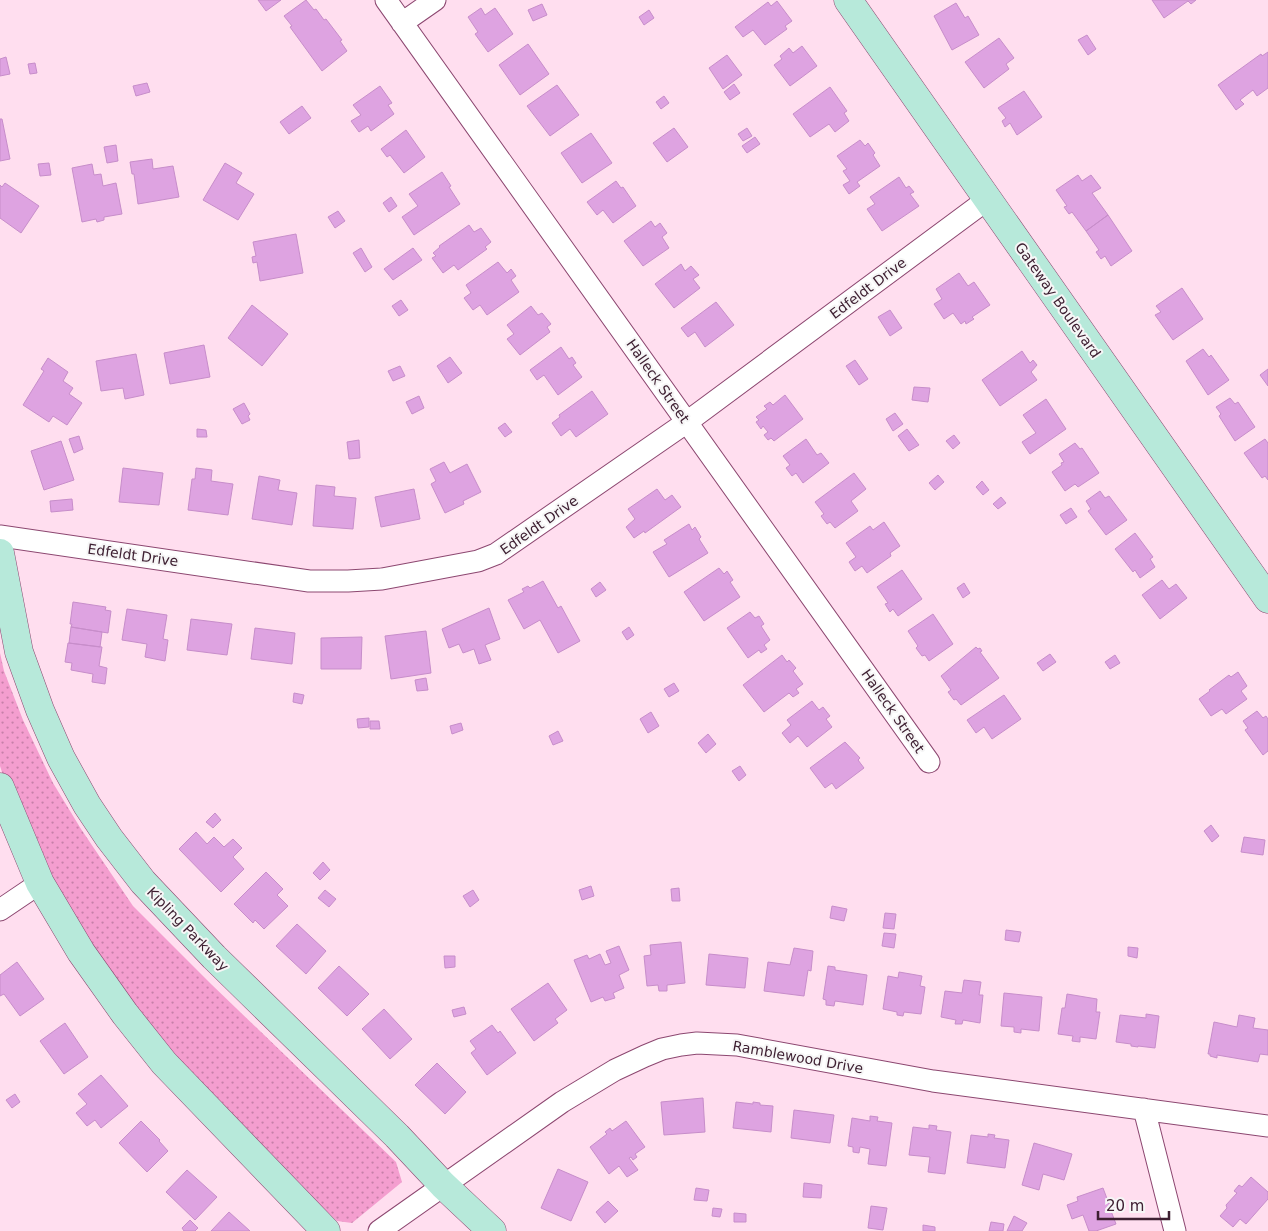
<svg xmlns="http://www.w3.org/2000/svg" width="1268" height="1231" viewBox="0 0 1268 1231" font-family="'DejaVu Sans',sans-serif">
<style>
.park{fill:url(#park-dots)}
.building{fill:#dea3e1;stroke:#c78dca}
.lines{fill:none;stroke-linecap:round;stroke-linejoin:round}
.street-casing{stroke:#8c4770;stroke-width:23}
.secondary-casing{stroke:#8c4770;stroke-width:29}
.street{stroke:#fff;stroke-width:21}
.secondary{stroke:#b7e9da;stroke-width:28}
.labels{text-anchor:middle;dominant-baseline:central;stroke-width:4;stroke-linejoin:round;paint-order:stroke}
.street-label{font-size:14px;fill:#3e2032;stroke:#f6f6f6}
</style>
<defs>
<pattern id="park-dots" width="8" height="8" patternUnits="userSpaceOnUse" patternTransform="scale(1.25)"><rect width="8" height="8" fill="#f49ecf"/><path d="M2 2h.1M6 6h.1" fill="none" stroke="#c780a9" stroke-width="1.8" stroke-linecap="round"/></pattern>
</defs>
<rect width="100%" height="100%" fill="#ffdeef"/>
<path class="park" d="M0,653L4,671L23,720L53,783L81,829L133,906L211,984L396,1162L402,1182L352,1223L337,1221L258,1147L171,1056L56,894L10,797L0,766Z"/>
<path class="building" d="M258,0H281L266,11Z
M306,0L314,10L316,9L324,20L326,19L342,40L340,41L347,51L322,71L290,27L292,26L284,16Z
M1152,0H1196L1191,4L1188,1L1164,18Z
M777,1L792,21L785,26L787,29L765,45L753,30L743,37L735,27L768,2L771,6Z
M956,3L965,18L968,16L979,35L952,50L934,16Z
M542,4L547,15L533,21L528,10Z
M481,8L485,15L495,8L513,34L488,52L475,34L478,32L468,17Z
M649,10L654,18L644,25L639,17Z
M1087,35L1096,49L1088,55L1078,40Z
M999,38L1014,58L1006,64L1009,69L984,88L965,62Z
M528,44L549,74L520,95L499,65Z
M802,46L817,66L790,86L774,65L782,59L780,56L789,48L793,53Z
M1268,52V88L1257,96L1253,90L1240,100L1244,104L1236,110L1218,85L1261,54L1262,56Z
M727,55L742,75L723,89L709,68Z
M6,57L10,74L0,76V59Z
M35,63L37,73L30,74L28,64Z
M147,83L150,92L136,96L133,86Z
M734,84L740,93L730,100L724,92Z
M557,85L579,115L550,136L527,106Z
M380,86L392,103L388,105L394,114L371,131L368,126L359,132L351,121L361,115L353,105Z
M830,87L847,111L844,113L849,121L835,132L829,124L810,137L793,114Z
M1024,91L1042,117L1017,135L1010,123L1005,127L1002,121L1006,118L998,108Z
M664,96L669,103L661,109L656,102Z
M302,106L311,118L289,134L280,122Z
M0,119H2L10,159L0,161Z
M674,128L688,147L667,162L653,143Z
M747,128L752,136L743,141L738,134Z
M406,130L425,157L404,173L390,155L387,157L381,149Z
M591,133L612,163L582,183L561,153Z
M755,137L760,144L747,153L742,146Z
M860,140L865,146L868,143L875,153L873,155L880,166L857,182L860,186L849,194L843,185L850,181L843,171L847,169L837,156Z
M116,145L118,161L107,163L104,147Z
M152,159L153,169L173,166L179,197L138,204L134,174H132L130,162Z
M49,163L51,175L40,176L38,164Z
M225,163L242,173L236,183L254,194L238,220L203,200Z
M92,164L94,175L101,174L103,186L116,183L122,214L104,217V220L97,222L96,219L82,222L72,168Z
M442,172L451,186L449,187L460,204L414,235L402,217L418,206L409,194Z
M1078,175L1082,181L1091,175L1101,188L1092,193L1108,215L1086,231L1072,212L1069,214L1064,207L1067,206L1056,190Z
M899,177L906,188L909,186L914,192L910,194L919,206L882,231L867,209L875,204L870,197Z
M616,181L621,188L623,187L636,206L613,223L603,210L597,215L587,202Z
M5,183L39,206L21,233L0,218V185L2,187Z
M391,197L397,206L389,212L383,203Z
M338,211L345,221L335,228L328,217Z
M1108,215L1132,251L1111,266L1105,256L1101,259L1096,252L1099,250L1086,231Z
M651,221L655,227L660,223L667,233L662,237L669,248L643,266L624,241Z
M469,225L474,232L481,228L491,242L485,247L487,249L458,270L454,265L443,273L432,258L436,256L433,253L440,247L439,246Z
M296,234L303,273L260,281L257,262L253,263L252,257L256,256L253,242Z
M361,248L372,267L365,272L353,253Z
M413,248L422,260L393,280L384,269Z
M498,262L507,273L511,269L516,276L511,280L519,292L487,315L480,305L473,310L464,298L471,293L466,285Z
M681,264L685,271L691,266L699,275L693,279L700,288L674,308L655,284Z
M959,273L968,286L974,282L990,305L972,317L974,319L966,324L965,321L961,324L953,313L944,319L934,304L942,299L936,289Z
M1182,288L1203,319L1173,340L1155,315L1161,312L1156,306Z
M401,300L408,310L399,316L392,306Z
M716,302L734,325L705,347L695,332L688,337L681,328Z
M252,305L288,334L262,366L228,338Z
M531,306L538,315L542,313L551,324L547,327L550,332L520,355L507,339L514,334L507,325Z
M890,310L902,328L890,336L878,317Z
M204,345L210,377L170,384L164,353Z
M561,347L569,359L572,357L576,363L573,365L582,377L558,395L544,375L537,380L530,370Z
M1203,349L1209,357L1211,355L1229,380L1208,395L1186,361Z
M1022,351L1030,363L1033,360L1037,365L1031,372L1037,380L1000,406L982,380Z
M136,354L144,395L125,399L123,388L101,391L96,361Z
M450,357L462,373L448,383L437,366Z
M48,358L68,372L63,381L73,388L69,394L82,403L67,425L53,416L49,422L23,405L44,371L41,369Z
M855,360L868,379L859,385L846,366Z
M400,366L405,376L393,381L388,371Z
M1268,369V386L1260,375Z
M914,387L930,388L928,402L912,400Z
M592,391L608,414L576,437L570,429L561,436L552,423L560,417L559,415Z
M785,395L803,419L774,441L771,438L768,440L764,435L768,432L763,426L761,429L756,422L759,420L756,417L767,409L764,406L770,402L773,405Z
M419,396L424,408L412,414L406,402Z
M1230,398L1235,404L1238,402L1255,427L1235,441L1219,416L1221,414L1216,407Z
M1046,399L1066,429L1030,454L1022,442L1036,433L1023,415Z
M244,403L250,414L248,416L250,420L242,424L233,409Z
M895,413L903,424L893,431L886,419Z
M505,423L512,432L505,437L498,428Z
M197,429L206,430L207,437H197Z
M907,429L919,445L909,451L898,436Z
M954,435L960,443L953,449L946,441Z
M79,436L83,449L74,453L69,439Z
M806,439L817,455L821,453L829,463L803,483L796,473L792,476L786,468L790,465L783,456Z
M1265,439L1268,443V480L1265,476L1262,478L1244,453Z
M359,440L360,458L349,459L347,442Z
M61,441L74,480L44,490L31,451Z
M1075,443L1080,449L1082,448L1099,473L1078,487L1075,484L1065,491L1052,472L1062,465L1061,463L1064,462L1059,454Z
M444,462L450,473L467,464L481,492L463,501L464,504L445,513L431,484L436,481L430,469Z
M123,468L163,473L159,505L119,502Z
M196,468L212,470L211,481L233,484L228,515L188,510L192,479H195Z
M854,473L866,489L851,501L858,511L835,528L830,522L827,524L821,516L824,514L815,502Z
M938,475L944,482L935,490L929,483Z
M259,476L280,480L278,490L297,493L292,525L252,519Z
M982,481L989,490L983,495L976,487Z
M316,485L335,487L334,496L356,498L353,529L313,526Z
M414,489L420,519L381,527L375,497Z
M657,489L665,500L672,495L681,507L645,533L644,531L634,538L626,527L635,519L628,509Z
M1100,491L1105,498L1109,496L1127,520L1106,535L1088,511L1091,509L1086,501Z
M1001,497L1006,503L998,509L993,504Z
M72,499L73,510L51,512L50,501Z
M1071,508L1077,517L1066,524L1060,515Z
M884,522L900,546L890,553L891,556L867,573L862,566L855,571L849,562L856,557L846,543L870,526L873,530Z
M689,524L692,530L695,527L701,537L699,539L708,553L669,577L653,552L667,544L664,540Z
M1135,533L1153,557L1150,559L1155,567L1140,578L1135,570L1133,572L1115,549Z
M719,568L724,574L727,571L733,580L730,582L740,597L704,621L684,592Z
M902,570L922,599L898,616L893,609L890,612L885,604L888,603L877,587Z
M1162,580L1169,589L1176,584L1187,598L1160,619L1142,595Z
M543,581L558,608L561,606L580,641L558,653L540,620L524,629L508,600L524,592L522,589L528,586L530,588Z
M600,582L606,590L596,597L591,589Z
M964,583L970,593L963,598L957,588Z
M73,602L106,607L105,610L111,611L108,633L71,627L72,624H70Z
M489,608L500,639L485,645L491,660L479,664L474,649L463,653L459,644L449,648L442,629Z
M127,609L167,615L163,639L168,640L165,661L145,657L147,644L122,640Z
M750,612L755,618L759,616L764,624L761,626L770,640L764,645L767,649L761,653L759,650L748,658L727,628Z
M933,614L953,644L929,661L925,655L922,656L916,648L918,646L908,631Z
M191,619L232,624L227,655L187,650Z
M71,627L102,632L100,647L69,643Z
M629,627L634,635L627,640L622,632Z
M255,628L295,633L292,664L251,659Z
M426,631L431,673L391,679L385,636Z
M362,637L361,669H321V638Z
M68,643L102,647L99,666L107,668L105,684L92,682L93,674L71,670L72,663L65,662Z
M976,647L978,649L980,648L982,651L980,652L999,678L961,705L956,699L954,700L948,692L951,690L941,676Z
M1050,654L1056,662L1043,671L1037,663Z
M782,655L787,662L789,660L796,668L793,671L803,684L796,689L799,693L793,697L789,693L764,712L743,685Z
M1115,655L1120,663L1110,669L1105,662Z
M1238,672L1247,686L1241,691L1247,699L1226,714L1222,709L1211,716L1199,699L1210,691L1209,690L1229,675L1231,677Z
M426,678L428,690L417,691L415,680Z
M674,683L679,691L669,697L664,689Z
M294,693L304,695L302,704L293,702Z
M1004,695L1021,719L992,739L984,727L976,733L967,720Z
M812,701L819,710L823,707L830,716L826,719L832,727L807,747L798,736L790,743L782,733L791,725L787,720Z
M1257,711L1263,718L1266,716L1268,719V751L1263,755L1245,730L1248,728L1243,721Z
M651,712L659,726L648,733L640,719Z
M369,718V727L358,728L357,719Z
M370,721H379L380,729H370Z
M461,723L463,730L452,734L450,726Z
M558,731L563,741L553,745L549,736Z
M708,734L716,744L706,753L698,743Z
M845,742L860,758L858,760L864,768L836,789L832,783L825,788L810,768Z
M740,766L746,775L739,781L732,771Z
M215,813L221,820L213,828L206,822Z
M1211,825L1219,836L1212,842L1204,831Z
M196,832L207,844L214,837L224,847L233,839L242,848L233,857L244,869L221,892L179,849Z
M1244,837L1265,840L1263,855L1241,852Z
M323,862L330,870L320,880L313,873Z
M266,872L283,889L277,895L288,906L264,929L255,920L253,923L234,904Z
M591,886L594,896L582,900L579,890Z
M679,888L680,901H672L671,889Z
M325,890L336,899L329,907L318,898Z
M473,890L479,900L470,907L463,896Z
M832,906L847,909L844,921L830,918Z
M885,913L896,914L894,929L883,928Z
M297,924L326,951L306,974L276,946Z
M1006,930L1021,932L1019,942L1005,940Z
M884,933L896,934L894,948L882,946Z
M681,942L685,983L667,985V991H659L658,985L647,986L644,956L651,955L650,945Z
M619,946L629,970L619,975L624,988L613,993L615,998L605,1001L603,997L591,1002L574,960L587,955L589,959L600,954L605,965L611,963L606,951Z
M1128,947L1138,948L1137,958L1128,956Z
M794,948L813,951L811,971L808,970L804,996L764,991L768,962L790,965Z
M709,954L748,958L745,988L706,985Z
M444,956H455V967L445,968Z
M17,962L44,999L20,1016L4,994L0,996V975Z
M339,966L369,994L347,1016L318,988Z
M828,966L835,967V970L867,975L863,1005L835,1001L834,1006L826,1005V1000L823,999Z
M899,972L922,976L920,986L925,987L921,1014L904,1012L903,1016L897,1015V1012L883,1009L888,976L898,978Z
M964,980L981,982L979,995H983L980,1023L963,1020L962,1024H955L956,1020L941,1017L945,991L962,993Z
M548,983L567,1010L555,1019L558,1023L534,1041L511,1009Z
M1004,993L1042,997L1039,1031L1021,1029V1033L1014,1032V1027L1001,1026Z
M1067,994L1097,999L1096,1012H1100L1096,1039L1080,1037V1042L1072,1041L1073,1036L1058,1034L1062,1008H1065Z
M464,1007L466,1014L454,1017L452,1010Z
M384,1009L412,1039L390,1059L362,1029Z
M1146,1014L1159,1016L1155,1048L1138,1046V1047L1131,1046V1044L1116,1042L1120,1015L1146,1018Z
M1239,1015L1255,1018L1253,1028L1268,1030V1055L1260,1054L1258,1062L1217,1055V1058L1210,1056V1054H1208L1214,1022L1237,1027Z
M65,1023L88,1057L64,1074L40,1041Z
M492,1025L498,1033L500,1031L516,1053L487,1075L471,1053L476,1049L470,1041Z
M437,1063L466,1092L445,1114L415,1085Z
M101,1075L128,1106L101,1128L95,1120L87,1126L76,1113L87,1104L78,1094Z
M15,1094L20,1102L12,1108L6,1100Z
M703,1098L705,1132L664,1135L661,1102Z
M736,1102L753,1104V1102L760,1103V1105L773,1106L771,1132L733,1128Z
M794,1110L834,1115L830,1143L791,1138Z
M870,1116L878,1117L877,1121L892,1123L886,1166L868,1164L870,1149L860,1147L859,1153L853,1152V1147L848,1146L852,1118L870,1121Z
M141,1121L160,1140L159,1141L168,1151L147,1172L119,1143Z
M626,1121L645,1147L635,1154L637,1157L633,1160L631,1157L629,1158L638,1170L627,1177L619,1166L609,1174L590,1147L607,1134L605,1132L610,1128L612,1131Z
M929,1125L937,1126L936,1130L951,1132L945,1174L928,1172L930,1157L909,1155L913,1127L929,1129Z
M988,1134L995,1135L994,1138L1009,1140L1005,1168L967,1163L971,1135L988,1137Z
M1034,1143L1072,1154L1064,1180L1043,1174L1039,1190L1022,1185Z
M558,1169L588,1182L571,1221L541,1208Z
M187,1170L217,1197L195,1220L166,1192Z
M1251,1177L1268,1192V1199L1246,1224L1240,1219L1233,1227L1220,1216L1227,1208L1226,1205L1237,1193L1234,1191L1239,1185L1242,1187Z
M804,1183L822,1185L821,1198L803,1197Z
M696,1188L709,1190L707,1201L694,1200Z
M1103,1188L1109,1204L1112,1203L1115,1210L1111,1211L1116,1224L1096,1231H1089L1083,1215L1072,1219L1067,1205L1078,1201L1077,1197Z
M608,1201L618,1211L605,1223L596,1212Z
M871,1206L887,1208L883,1230L868,1228Z
M713,1208L722,1209L720,1217L712,1216Z
M229,1212L250,1231H211Z
M734,1213L746,1214V1222H734Z
M1014,1216L1027,1223L1022,1231H1007Z
M190,1220L198,1228L195,1231H184L182,1228Z
M991,1222L1004,1224L1003,1231H989Z
M923,1225L935,1227V1231H923Z"/>
<g class="lines">
<g class="street-casing">
<path id="street" d="M386,0L929,762
M402,23L435,0
M0,536L309,581H348L382,579L478,561L496,554L687,422L988,199
M0,910L40,883
M1144,1109L1175,1231
M379,1231L562,1102L615,1070L645,1056L662,1049L681,1045L697,1043L737,1045L933,1081L1268,1126"/>
</g>
<g class="secondary-casing">
<path id="secondary" d="M848,0L1268,599
M0,553L19,652L40,710L61,758L87,805L109,838L143,882L214,957L397,1136L443,1185L492,1231
M0,787L40,883L81,952L125,1014L164,1063L326,1231"/>
</g>
<use href="#street" class="street"/>
<use href="#secondary" class="secondary"/>
</g>
<g class="labels">
<g class="street-label">
<text transform="translate(868 288) rotate(-37)">Edfeldt Drive</text>
<text transform="translate(1058 300) rotate(55)">Gateway Boulevard</text>
<text transform="translate(658 381) rotate(55)">Halleck Street</text>
<text transform="translate(539 525) rotate(-35)">Edfeldt Drive</text>
<text transform="translate(133 555) rotate(8)">Edfeldt Drive</text>
<text transform="translate(893 711) rotate(55)">Halleck Street</text>
<text transform="translate(188 929) rotate(46)">Kipling Parkway</text>
<text transform="translate(798 1057) rotate(10)">Ramblewood Drive</text>
</g>
</g>
<path d="M1098 1211v8h71v-8" fill="none" stroke="#3e2032" stroke-width="2.5"/>
<text x="1106" y="1211" font-size="15" fill="#3e2032" stroke="#f6f6f6" stroke-width="4" paint-order="stroke">20 m</text>
</svg>
